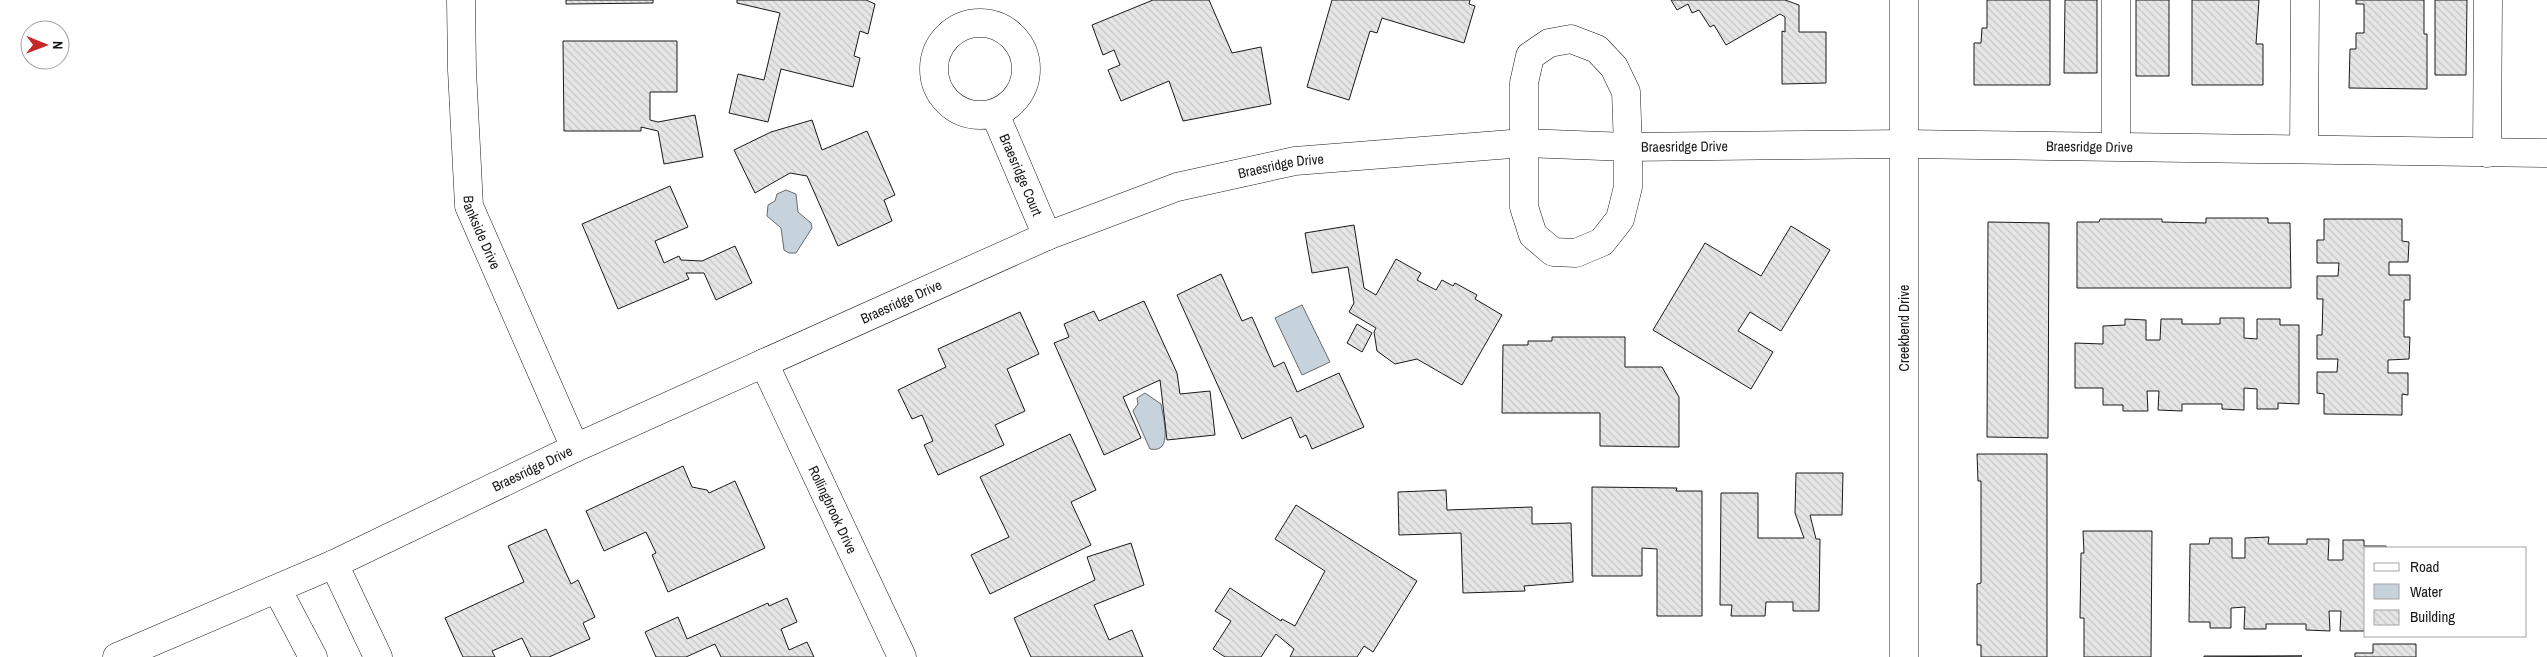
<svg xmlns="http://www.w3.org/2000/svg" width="2547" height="657" viewBox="0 0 2547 657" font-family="'Archivo Narrow',sans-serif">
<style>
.water{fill:#c6d2dc;stroke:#6a6a6a}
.building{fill:url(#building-back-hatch);stroke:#1a1a1a}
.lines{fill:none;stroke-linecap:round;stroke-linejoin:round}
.minor-casing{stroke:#1a1a1a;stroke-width:29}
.minor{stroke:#fff;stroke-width:28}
.labels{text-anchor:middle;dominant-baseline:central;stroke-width:4;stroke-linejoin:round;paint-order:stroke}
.street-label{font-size:14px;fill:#1a1a1a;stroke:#fff}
</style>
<defs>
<pattern id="building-back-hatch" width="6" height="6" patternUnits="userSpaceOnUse" patternTransform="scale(1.25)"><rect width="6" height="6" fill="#e6e6e6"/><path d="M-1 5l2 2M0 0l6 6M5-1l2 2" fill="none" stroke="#c5c5c5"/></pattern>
</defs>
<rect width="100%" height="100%" fill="#fff"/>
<path class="water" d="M786,190L796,194L798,212L811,223L812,228L796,253H789L784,250L781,228L767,216L768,205L775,201L777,194Z
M1302,305L1330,362L1302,375L1275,318Z
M1145,393L1161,404C1163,417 1174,454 1150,449L1133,411L1138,404L1137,398Z"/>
<path class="building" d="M566,0H653V3L566,4Z
M737,0H866L875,4L868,34L860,31L854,56L860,58L853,87L781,69L768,122L729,113L738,74L764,80L780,13L737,3Z
M1153,0H1209L1232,53L1261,47L1271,104L1183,121L1169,81L1121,101L1108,70L1120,65L1114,50L1103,55L1092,25Z
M1332,0H1470L1469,4L1475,6L1464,43L1382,18L1377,33L1370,31L1349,100L1307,87Z
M1671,0H1785L1799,5V32H1826V83L1782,84V31L1785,32V17L1780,14L1726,45L1714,25L1710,27L1699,10L1692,13L1688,4L1677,10Z
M1987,0H2050V85H1974V43H1981L1982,28H1987Z
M2065,0H2097V73H2064Z
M2136,0H2169V76H2136Z
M2192,0H2259L2256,44H2263V85H2192Z
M2356,0H2424V34H2427V89L2349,88L2350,49H2356V33H2364V4H2356Z
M2435,0H2467L2466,75H2435Z
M563,41H677V92H650V120L658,122L695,115L703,157L664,164L658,131L641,127V131H564Z
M812,120L822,150L867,131L895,195L884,200L892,221L838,246L807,176L790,173L755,193L734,150L771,132Z
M670,186L688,227L655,241L664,263L679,256L681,260L702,261L735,246L752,283L716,300L704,273H686L689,279L618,309L582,224Z
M2206,218H2268V223H2290L2291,288H2077V222H2099L2100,219H2162V222L2206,223Z
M2324,219H2402V241L2409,242L2408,262H2389V275H2410V300H2404V337H2410L2409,359L2388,360V373H2408V395L2402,394V415L2324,414V394L2317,393V372H2337L2338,359H2317V335H2322L2323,299H2317V276H2338L2339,263H2317V240H2324Z
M1988,222L2049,223L2048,438L1987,437Z
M1354,225L1364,288L1376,295L1396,259L1421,273L1417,280L1436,290L1442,280L1453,286L1455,283L1477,295L1475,299L1502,315L1462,385L1417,359L1395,364L1377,351L1374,332L1376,328L1349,312L1354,303L1348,267L1312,273L1305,233Z
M1791,226L1830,250L1781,331L1750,312L1738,331L1773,352L1751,389L1653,330L1705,243L1761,276Z
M1221,274L1242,321L1252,317L1274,367L1284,362L1297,392L1339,373L1364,427L1312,449L1306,435L1300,438L1291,417L1242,439L1177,295Z
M1144,301L1177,373L1180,394L1210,391L1215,435L1167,440L1160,380L1123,397L1141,438L1104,455L1054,343L1069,337L1064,324L1094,311L1099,321Z
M1020,312L1039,354L1007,369L1025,411L995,425L1004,445L938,475L924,445L933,441L922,415L912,419L898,390L946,367L938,349Z
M2220,318H2244V338L2257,339V319H2280V325H2299V404L2278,403V409H2257V389L2244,388V410L2222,409V404H2182V411L2158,410L2159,391H2147L2148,411H2123V405H2103V388H2075V343L2103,344V326L2125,325V319L2146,320V340H2160L2161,319H2182V324H2220Z
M1357,324L1372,333L1362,352L1347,343Z
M1552,337H1625V367H1662L1679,397V447L1600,446V413H1502L1503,345H1528V341H1552Z
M1070,434L1096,490L1071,502L1091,545L990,594L971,555L1009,537L980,477Z
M1977,454H2047V657H1981V645H1977V584L1981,583V481H1978Z
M683,466L692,487L707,490L709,493L735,481L765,548L668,592L652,555L656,553L646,532L604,551L586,511Z
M1796,473H1843L1842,515H1810L1816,539H1820L1819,611H1793V602H1766L1765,616H1731L1732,605H1720L1721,493H1758V538H1804L1795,513Z
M1592,487L1677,488L1676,491H1702V616H1657V549L1642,548V576H1592Z
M1446,490L1447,510L1532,507V524L1571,523L1573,582L1524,586L1525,591L1463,593L1461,533L1399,535L1398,492Z
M1296,505L1417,581L1373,652L1364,646L1357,657H1290L1294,649L1276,634L1261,657H1225L1213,649L1231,621L1215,611L1230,588L1281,621L1282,619L1295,626L1325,571L1275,539Z
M546,529L571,584L578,580L595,617L583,623L590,639L549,657H531L522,638L492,651L495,657H463L445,618L524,582L508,546Z
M2083,531H2152L2151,657H2084V618H2080L2081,553H2084Z
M2269,537L2268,544H2307V539H2329L2328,560H2343V540H2364V546H2386V548H2366V631H2340L2341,611H2329L2330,631L2306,630V624H2266V629H2244L2245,607L2231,608V628H2210V622H2189L2190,544H2209L2210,538H2232V558H2245V538Z
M1131,543L1144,585L1094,605L1109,640L1132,630L1143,657H1031L1014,618L1095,580L1087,557Z
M787,598L797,622L781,629L789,650L807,642L814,657H721L715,644L686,657H656L645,632L678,617L687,639L768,603L769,606Z
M2373,644H2416V657H2355V653H2373Z
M2204,656H2302L2204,657Z"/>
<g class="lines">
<g class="minor-casing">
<g id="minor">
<path id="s1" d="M461,0L462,70L469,206L575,448"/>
<circle cx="980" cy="69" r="46"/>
<path d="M1571,39L1597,49L1614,67L1626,92L1628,147V187L1620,219L1602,242L1576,253L1553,252L1533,235L1524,207V83L1530,56L1549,43Z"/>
<path id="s2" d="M995,114L1047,236"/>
<path d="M2116,146V0"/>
<path d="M2304,148L2305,0"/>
<path d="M2487,153L2488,0"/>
<path id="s3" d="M764,363L902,657"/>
<path d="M334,564L378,657"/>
<path d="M277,589L313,657"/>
<path id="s4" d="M117,657L334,564L575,448L1047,236L1177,187L1295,161L1524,143L1628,147L1904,144L2547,153"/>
<path d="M1904,657V0"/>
</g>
</g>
<use href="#minor" class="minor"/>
</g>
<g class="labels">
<g class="street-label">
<text stroke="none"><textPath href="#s4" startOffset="2076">Braesridge Drive</textPath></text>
<text stroke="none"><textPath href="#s4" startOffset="1671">Braesridge Drive</textPath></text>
<text stroke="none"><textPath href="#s4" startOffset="1266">Braesridge Drive</textPath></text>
<text stroke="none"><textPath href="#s2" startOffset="66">Braesridge Court</textPath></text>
<text stroke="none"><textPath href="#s1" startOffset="235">Bankside Drive</textPath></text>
<text stroke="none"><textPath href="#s4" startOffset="861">Braesridge Drive</textPath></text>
<text transform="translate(1904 328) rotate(-90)">Creekbend Drive</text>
<text stroke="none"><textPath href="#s4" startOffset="456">Braesridge Drive</textPath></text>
<text stroke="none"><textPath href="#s3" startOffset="162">Rollingbrook Drive</textPath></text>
</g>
</g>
<rect x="2364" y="547" width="162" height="90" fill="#ffffff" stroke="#a3a3a3"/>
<rect x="2374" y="563" width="25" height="8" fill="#ffffff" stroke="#a3a3a3"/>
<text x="2410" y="572" font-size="15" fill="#1a1a1a">Road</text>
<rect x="2374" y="584" width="25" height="15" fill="#c6d2dc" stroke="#a3a3a3"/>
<text x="2410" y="597" font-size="15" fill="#1a1a1a">Water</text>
<rect x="2374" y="610" width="25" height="15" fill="url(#building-back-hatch)" stroke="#a3a3a3"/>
<text x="2410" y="622" font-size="15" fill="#1a1a1a">Building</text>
<g transform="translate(45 45) rotate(91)"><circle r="24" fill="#ffffff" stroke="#a3a3a3"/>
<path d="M0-4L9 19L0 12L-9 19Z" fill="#c62828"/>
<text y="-8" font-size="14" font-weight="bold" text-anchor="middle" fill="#1a1a1a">N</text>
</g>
</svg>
